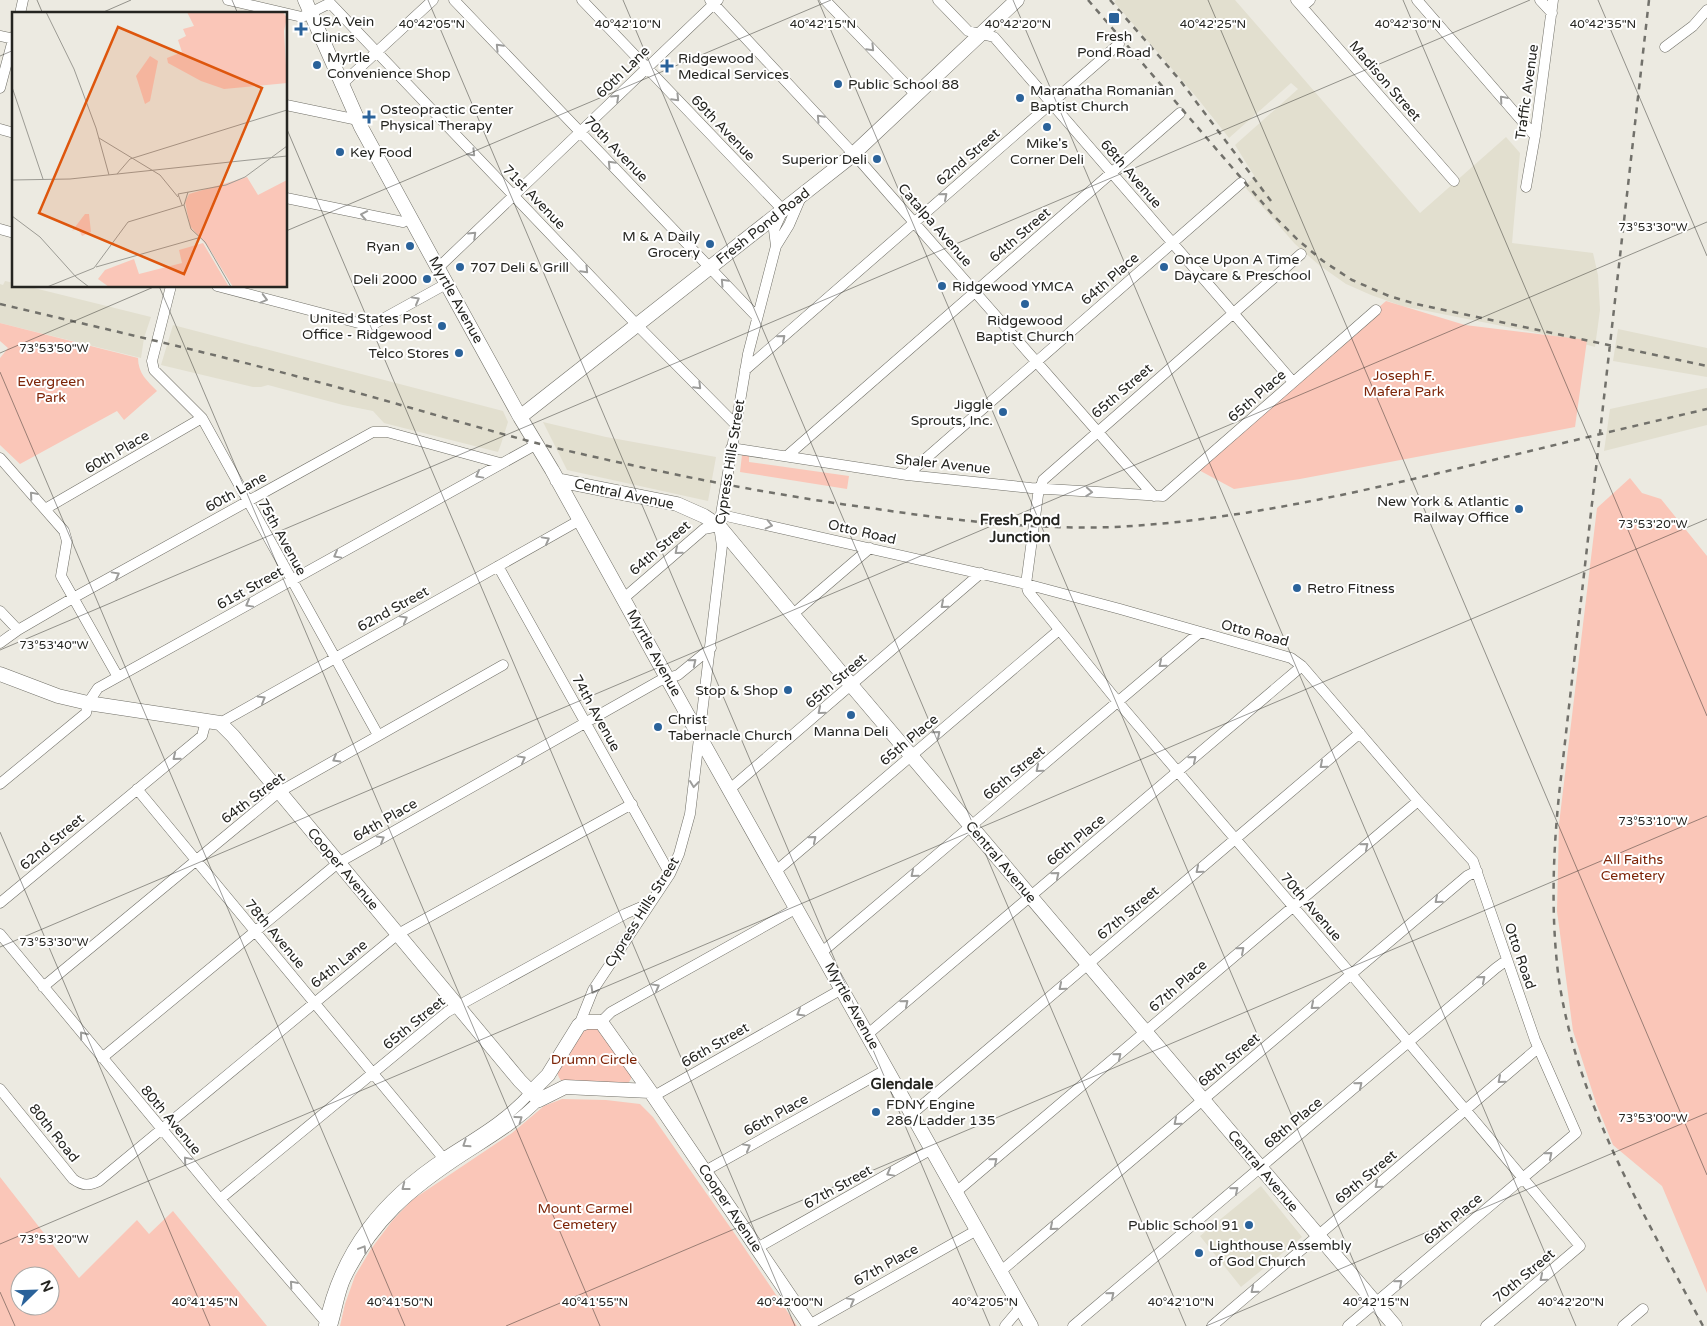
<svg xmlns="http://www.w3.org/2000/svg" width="1707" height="1326" viewBox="0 0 1707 1326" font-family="'Varela Round',sans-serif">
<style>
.built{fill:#e2dfcf}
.green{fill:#fac6b8;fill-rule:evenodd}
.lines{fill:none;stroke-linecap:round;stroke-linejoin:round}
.minor-casing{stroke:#706f67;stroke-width:11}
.major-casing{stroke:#706f67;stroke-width:15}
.minor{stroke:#fff;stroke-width:10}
.major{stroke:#fff;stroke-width:14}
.rail{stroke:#72716b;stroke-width:2.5;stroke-dasharray:6 6;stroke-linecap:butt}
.oneway{stroke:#9d9d9b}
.ticks{fill:none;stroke:#252521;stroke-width:1;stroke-opacity:0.45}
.poi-dot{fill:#2a629a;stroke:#fff;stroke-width:2}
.labels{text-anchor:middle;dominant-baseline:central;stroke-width:4;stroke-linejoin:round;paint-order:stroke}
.poi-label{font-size:14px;fill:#252521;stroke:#fff;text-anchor:start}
.street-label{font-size:14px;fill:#252521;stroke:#fff}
.park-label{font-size:14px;fill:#7d2508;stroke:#fff}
.neighbourhood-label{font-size:15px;font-weight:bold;fill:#252521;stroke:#fff}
.inset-road{fill:none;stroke:#9c9b94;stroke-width:1}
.view{fill:#de560d;fill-opacity:0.15;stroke:#de560d;stroke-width:2.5}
.inset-edge{fill:none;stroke:#252521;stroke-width:2.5}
.ticks-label{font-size:12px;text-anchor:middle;fill:#252521;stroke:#fff;stroke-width:4;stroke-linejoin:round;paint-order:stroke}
</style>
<rect width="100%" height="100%" fill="#eceae1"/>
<path class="built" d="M1116,0H1235L1420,213L1506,137L1520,153L1512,243L1593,253L1598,275L1600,310L1595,347L1563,338L1402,306L1371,295L1346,284L1319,265L1295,244L1244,186L1255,177L1235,145L1298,89L1291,83L1229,138L1198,99L1114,2Z
M5,281L14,283V286H26L151,317L144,338L141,358L0,323V284L3,285Z
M173,325L503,411L508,422L501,444L498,452L384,423L373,411L343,405L268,385L261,387H253L161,365Z
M1618,329L1707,348V377L1613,361Z
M1707,388V425L1604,451L1610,409Z
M543,422L606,437L716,457L708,501L567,470Z
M1261,1186L1302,1237L1241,1287L1200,1236Z"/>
<path class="green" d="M1386,301L1465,325L1587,340L1575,427L1300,479L1234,489L1195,468Z
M0,323L138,358C138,373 147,381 157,391L124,420L117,411L20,464L0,445V358L8,348L0,341Z
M742,455L749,456V462L849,476L847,489L740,472Z
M1630,478L1642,493L1661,499L1707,556V1293L1662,1186L1613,1145L1596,1103L1573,1031L1557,911L1559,824L1597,508Z
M595,1024L631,1068V1079L629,1082L621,1085L563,1082C558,1078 557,1074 558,1068L584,1027Z
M562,1099L606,1100L640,1104L653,1117L737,1237L797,1326H340L345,1304L355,1276L371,1249L392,1221L412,1200L512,1133L544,1106Z
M0,1177L79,1278L137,1220L149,1234L173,1211L267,1326H0ZM20,1276H50V1306H20Z"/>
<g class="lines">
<g class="minor-casing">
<path id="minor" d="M228,0L302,17L330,3L637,325L735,424
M454,0L757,317
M582,0L783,210L774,230L776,246
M710,0L861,162L1154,496
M825,0L916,95
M938,0L968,31L994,37L1293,382
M1296,0L1454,181
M1417,0L1535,136
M1540,0L1552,13
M1302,7L1310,0
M20,14L23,0
M0,36L14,39
M1665,47L1693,26L1707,10
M342,84L433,0
M0,88L14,36
M286,105L358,120
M0,129L14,133
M1526,187L1535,136L1553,0
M286,198L403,222L411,218
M0,229L14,233
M1301,254L1043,480L1038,495L1026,584L1028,591L1118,702L1351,974L1580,1246L1486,1326
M438,268L718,0
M171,286L152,361L154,370L202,418L378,735
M217,286L370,326L446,284
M745,370L1119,44
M731,448L907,475L1031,488L1163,496L1376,310
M787,456L1180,113
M0,458L64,531L67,541L61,576L118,677
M907,475L1241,183
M45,509L202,418
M722,515L1026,584L1120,609L1291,658L1302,666L1418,801L1473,861L1535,1040L1576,1133L1348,1326
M498,566L670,874
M624,598L704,529L719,526
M0,611L18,630
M792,615L870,548
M0,643L18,630L73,598L373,432H387L500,463
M220,723L580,520
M0,784L86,713L88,703L98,688L537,444
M137,789L449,1165
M730,789L981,573
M776,871L1059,630
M0,903L202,736L206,721
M0,934L220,1199L324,1320
M822,952L1199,633
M43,987L279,792L503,665
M601,1022L611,1012L797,908
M579,1025L593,990L670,874L679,854L690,814L722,546L719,526L748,354L776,246L789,225L801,197
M868,1034L1302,666
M102,1058L338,863L659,681L678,675L711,648
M0,1089L73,1179C83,1186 89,1186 99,1181L398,934L632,804
M654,1096L842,989
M913,1113L1360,733
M705,1171L887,1069
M956,1192L1418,801
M220,1199L447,1012L625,914L648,904
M757,1248L932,1149
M1001,1271L1467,876L1477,871
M324,1325C340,1249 382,1198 446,1156C477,1136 506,1120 531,1092
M809,1325L977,1230
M332,1326C337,1311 339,1292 346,1278C373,1222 411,1190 463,1156C489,1139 517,1123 539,1100
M1005,1326L1021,1307
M1073,1326L1496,968L1507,960
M1212,1326L1538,1048
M1623,1326L1643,1309"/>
</g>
<g class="major-casing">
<path id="major" d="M305,0L361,127L434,261L520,417L552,470L707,750L1031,1326
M520,417L849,158L1017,0
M557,480L677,504L704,516L719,526L852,686L1395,1326
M0,674L58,696L88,703L220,723L233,736L520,1081L539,1100L565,1087L650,1091
M531,1092L548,1075L579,1025L587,1022H601L650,1091L810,1326"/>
</g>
<use href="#minor" class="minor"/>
<use href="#major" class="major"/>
<path class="rail" d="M1088,0L1273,215L1298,240L1323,261L1352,280L1389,296L1416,304L1707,366
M1110,0L1179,79L1271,201
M1649,0L1559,795C1553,854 1551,913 1558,973C1575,1101 1644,1213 1703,1326
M0,304C114,331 228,357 340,388C414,408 487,431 560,449C663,473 766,494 870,508C951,520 1032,530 1115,527C1232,521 1346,495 1460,468C1542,448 1625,428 1707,409"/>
</g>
<defs><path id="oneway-chevron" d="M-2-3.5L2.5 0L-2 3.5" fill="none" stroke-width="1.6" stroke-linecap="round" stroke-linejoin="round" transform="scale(1.25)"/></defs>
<g class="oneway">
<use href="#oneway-chevron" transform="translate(499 47) rotate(-134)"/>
<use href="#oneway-chevron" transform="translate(871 48) rotate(46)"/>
<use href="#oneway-chevron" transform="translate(616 98) rotate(-44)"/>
<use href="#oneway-chevron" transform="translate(676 98) rotate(46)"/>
<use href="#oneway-chevron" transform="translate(1503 99) rotate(-131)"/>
<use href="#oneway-chevron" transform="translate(820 118) rotate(-133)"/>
<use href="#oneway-chevron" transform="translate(472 153) rotate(46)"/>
<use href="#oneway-chevron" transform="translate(611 164) rotate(-134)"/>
<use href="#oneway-chevron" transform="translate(944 196) rotate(-41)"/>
<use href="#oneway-chevron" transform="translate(364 215) rotate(-169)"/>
<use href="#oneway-chevron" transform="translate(473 235) rotate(-44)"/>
<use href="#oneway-chevron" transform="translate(585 270) rotate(46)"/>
<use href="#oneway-chevron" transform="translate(724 282) rotate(-133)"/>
<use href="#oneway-chevron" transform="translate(264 299) rotate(15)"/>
<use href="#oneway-chevron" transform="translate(416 300) rotate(-29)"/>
<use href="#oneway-chevron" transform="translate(782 338) rotate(-41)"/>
<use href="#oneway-chevron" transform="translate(698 386) rotate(45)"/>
<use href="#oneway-chevron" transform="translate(479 475) rotate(151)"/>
<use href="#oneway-chevron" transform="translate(1089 492) rotate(4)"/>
<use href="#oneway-chevron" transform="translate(33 495) rotate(-131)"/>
<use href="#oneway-chevron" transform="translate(769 525) rotate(13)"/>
<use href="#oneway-chevron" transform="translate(546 540) rotate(-29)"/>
<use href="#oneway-chevron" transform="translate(678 551) rotate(139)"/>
<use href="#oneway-chevron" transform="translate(337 555) rotate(151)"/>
<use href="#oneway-chevron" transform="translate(116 575) rotate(-29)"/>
<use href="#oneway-chevron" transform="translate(249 604) rotate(151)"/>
<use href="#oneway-chevron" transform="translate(944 605) rotate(139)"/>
<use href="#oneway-chevron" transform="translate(404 619) rotate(-29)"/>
<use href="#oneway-chevron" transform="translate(693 662) rotate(-39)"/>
<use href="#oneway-chevron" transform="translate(1162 664) rotate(140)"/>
<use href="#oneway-chevron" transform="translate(262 699) rotate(-30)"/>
<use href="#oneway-chevron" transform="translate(821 711) rotate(140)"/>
<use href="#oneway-chevron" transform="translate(937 734) rotate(-41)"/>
<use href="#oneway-chevron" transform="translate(176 757) rotate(141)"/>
<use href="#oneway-chevron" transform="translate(336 759) rotate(150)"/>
<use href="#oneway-chevron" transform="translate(522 759) rotate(-29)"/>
<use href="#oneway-chevron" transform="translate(1193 759) rotate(-40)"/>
<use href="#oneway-chevron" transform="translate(1323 765) rotate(139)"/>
<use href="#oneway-chevron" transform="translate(1039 769) rotate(140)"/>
<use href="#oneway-chevron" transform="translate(694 784) rotate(97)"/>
<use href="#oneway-chevron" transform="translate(381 839) rotate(-30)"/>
<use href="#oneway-chevron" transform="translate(813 839) rotate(-40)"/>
<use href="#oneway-chevron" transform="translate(1365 846) rotate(-40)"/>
<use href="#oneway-chevron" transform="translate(1199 870) rotate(140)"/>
<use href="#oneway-chevron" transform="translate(914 874) rotate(140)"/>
<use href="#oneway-chevron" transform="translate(1056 875) rotate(-40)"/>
<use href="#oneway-chevron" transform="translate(1438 900) rotate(139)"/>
<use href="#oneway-chevron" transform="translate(1241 950) rotate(-41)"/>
<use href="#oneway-chevron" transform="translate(1482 979) rotate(-40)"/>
<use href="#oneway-chevron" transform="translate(656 987) rotate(-29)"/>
<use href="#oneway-chevron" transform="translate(1062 987) rotate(140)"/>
<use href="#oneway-chevron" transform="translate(594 990) rotate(119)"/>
<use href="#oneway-chevron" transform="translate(905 1003) rotate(-40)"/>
<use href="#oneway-chevron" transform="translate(1314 1006) rotate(140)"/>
<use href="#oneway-chevron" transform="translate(800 1013) rotate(150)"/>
<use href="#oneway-chevron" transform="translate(83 1035) rotate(-129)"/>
<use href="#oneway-chevron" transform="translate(1118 1056) rotate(-40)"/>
<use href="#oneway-chevron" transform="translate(1501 1080) rotate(139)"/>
<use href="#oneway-chevron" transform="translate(1359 1085) rotate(-40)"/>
<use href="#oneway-chevron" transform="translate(519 1119) rotate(-36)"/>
<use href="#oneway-chevron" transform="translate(1177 1122) rotate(140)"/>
<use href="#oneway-chevron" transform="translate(466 1144) rotate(147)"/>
<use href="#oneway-chevron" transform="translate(747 1147) rotate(-29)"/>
<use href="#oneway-chevron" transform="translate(1549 1155) rotate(-40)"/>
<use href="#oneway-chevron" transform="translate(187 1160) rotate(-130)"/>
<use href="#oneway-chevron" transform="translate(994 1161) rotate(-40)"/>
<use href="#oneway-chevron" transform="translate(890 1173) rotate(151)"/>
<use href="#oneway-chevron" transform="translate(1378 1185) rotate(140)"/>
<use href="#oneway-chevron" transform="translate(405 1187) rotate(142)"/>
<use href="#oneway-chevron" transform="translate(1235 1190) rotate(-40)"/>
<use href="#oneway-chevron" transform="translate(1053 1227) rotate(140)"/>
<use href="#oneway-chevron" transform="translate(363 1249) rotate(-59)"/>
<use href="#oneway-chevron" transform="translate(1543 1278) rotate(140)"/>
<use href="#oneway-chevron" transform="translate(1399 1283) rotate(-41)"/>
<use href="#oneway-chevron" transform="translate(293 1284) rotate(-131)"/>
<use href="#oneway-chevron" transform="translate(1254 1290) rotate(140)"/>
<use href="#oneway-chevron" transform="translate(1111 1295) rotate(-40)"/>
<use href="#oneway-chevron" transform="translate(851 1301) rotate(-29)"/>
</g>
<path class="ticks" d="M37,0L43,14M232,0L238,14M428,0L990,1326M623,0L1186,1326M818,0L1381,1326M1013,0L1576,1326M1208,0L1707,1175M1403,0L1707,716M1598,0L1707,256M99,14L131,0M0,56L14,50M286,127L795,1326M286,231L831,0M159,286L600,1326M0,353L156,286M0,372L405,1326M0,650L1530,0M0,832L210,1326M0,947L1707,222M0,1244L1707,519M0,1292L15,1326M506,1326L1707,816M1206,1326L1707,1113"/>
<g class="poi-dot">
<rect x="1108" y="12" width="12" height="12" rx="2.5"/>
<path d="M298.5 21.5h5v5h5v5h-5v5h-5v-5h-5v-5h5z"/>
<circle cx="317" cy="65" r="5"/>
<path d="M664.5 58.5h5v5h5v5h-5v5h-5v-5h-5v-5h5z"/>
<circle cx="838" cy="84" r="5"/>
<circle cx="1020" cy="98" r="5"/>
<path d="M366.5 109.5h5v5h5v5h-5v5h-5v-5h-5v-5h5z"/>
<circle cx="1047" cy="127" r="5"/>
<circle cx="340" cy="152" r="5"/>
<circle cx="877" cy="159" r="5"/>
<circle cx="710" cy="244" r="5"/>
<circle cx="410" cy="246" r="5"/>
<circle cx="460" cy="267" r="5"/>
<circle cx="1164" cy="267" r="5"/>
<circle cx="427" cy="279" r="5"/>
<circle cx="942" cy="286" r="5"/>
<circle cx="1025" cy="304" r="5"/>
<circle cx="442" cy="326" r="5"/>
<circle cx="459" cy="353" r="5"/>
<circle cx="1003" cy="412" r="5"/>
<circle cx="1519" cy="509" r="5"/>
<circle cx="1297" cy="588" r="5"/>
<circle cx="788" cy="690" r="5"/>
<circle cx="851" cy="715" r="5"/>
<circle cx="658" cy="727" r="5"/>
<circle cx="876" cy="1112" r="5"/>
<circle cx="1249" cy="1225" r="5"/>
<circle cx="1199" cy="1253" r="5"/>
</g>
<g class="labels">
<g class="poi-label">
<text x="312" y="21">USA Vein<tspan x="312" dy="16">Clinics</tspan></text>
<text x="1114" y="36" text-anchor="middle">Fresh<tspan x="1114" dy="16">Pond Road</tspan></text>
<text x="327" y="57">Myrtle<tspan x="327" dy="16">Convenience Shop</tspan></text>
<text x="678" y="58">Ridgewood<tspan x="678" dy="16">Medical Services</tspan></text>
<text x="848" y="84">Public School 88</text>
<text x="1030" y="90">Maranatha Romanian<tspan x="1030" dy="16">Baptist Church</tspan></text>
<text x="380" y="109">Osteopractic Center<tspan x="380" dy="16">Physical Therapy</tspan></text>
<text x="1047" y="143" text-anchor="middle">Mike's<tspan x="1047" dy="16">Corner Deli</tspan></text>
<text x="350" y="152">Key Food</text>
<text x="867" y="159" text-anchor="end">Superior Deli</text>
<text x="700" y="236" text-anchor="end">M &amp; A Daily<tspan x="700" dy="16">Grocery</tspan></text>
<text x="400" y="246" text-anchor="end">Ryan</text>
<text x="1174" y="259">Once Upon A Time<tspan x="1174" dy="16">Daycare &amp; Preschool</tspan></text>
<text x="470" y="267">707 Deli &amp; Grill</text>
<text x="417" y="279" text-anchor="end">Deli 2000</text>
<text x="952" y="286">Ridgewood YMCA</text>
<text x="432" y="318" text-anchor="end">United States Post<tspan x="432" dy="16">Office - Ridgewood</tspan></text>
<text x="1025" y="320" text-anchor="middle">Ridgewood<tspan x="1025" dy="16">Baptist Church</tspan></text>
<text x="449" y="353" text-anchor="end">Telco Stores</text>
<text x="993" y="404" text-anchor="end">Jiggle<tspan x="993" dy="16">Sprouts, Inc.</tspan></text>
<text x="1509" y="501" text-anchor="end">New York &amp; Atlantic<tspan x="1509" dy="16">Railway Office</tspan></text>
<text x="1307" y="588">Retro Fitness</text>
<text x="778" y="690" text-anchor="end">Stop &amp; Shop</text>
<text x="668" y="719">Christ<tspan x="668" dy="16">Tabernacle Church</tspan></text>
<text x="851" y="731" text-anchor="middle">Manna Deli</text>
<text x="886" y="1104">FDNY Engine<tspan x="886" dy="16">286/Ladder 135</tspan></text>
<text x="1239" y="1225" text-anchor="end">Public School 91</text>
<text x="1209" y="1245">Lighthouse Assembly<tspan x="1209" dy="16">of God Church</tspan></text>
</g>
<g class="street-label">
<text transform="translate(623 72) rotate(-44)">60th Lane</text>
<text transform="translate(1385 81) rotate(49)">Madison Street</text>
<text transform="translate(1527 92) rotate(-82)">Traffic Avenue</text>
<text transform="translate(723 128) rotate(46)">69th Avenue</text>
<text transform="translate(616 149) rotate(46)">70th Avenue</text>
<text transform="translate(968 157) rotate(-41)">62nd Street</text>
<text transform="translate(1131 174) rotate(49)">68th Avenue</text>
<text transform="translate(534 197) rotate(46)">71st Avenue</text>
<text transform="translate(935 225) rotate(49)">Catalpa Avenue</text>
<text transform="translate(763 226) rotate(-38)">Fresh Pond Road</text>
<text transform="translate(1020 235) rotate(-41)">64th Street</text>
<text transform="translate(1110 279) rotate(-41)">64th Place</text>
<text transform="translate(456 300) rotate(61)">Myrtle Avenue</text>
<text transform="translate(1122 391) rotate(-41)">65th Street</text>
<text transform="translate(1257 396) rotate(-41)">65th Place</text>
<text transform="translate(117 452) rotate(-30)">60th Place</text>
<text transform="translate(730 462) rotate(-81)">Cypress Hills Street</text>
<text transform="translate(943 464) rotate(6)">Shaler Avenue</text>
<text transform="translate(236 492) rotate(-29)">60th Lane</text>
<text transform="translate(624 494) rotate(12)">Central Avenue</text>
<text transform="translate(862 532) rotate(13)">Otto Road</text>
<text transform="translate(282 537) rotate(61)">75th Avenue</text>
<text transform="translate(660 548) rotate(-41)">64th Street</text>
<text transform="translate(250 588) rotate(-29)">61st Street</text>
<text transform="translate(393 609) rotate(-29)">62nd Street</text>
<text transform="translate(1255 633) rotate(15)">Otto Road</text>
<text transform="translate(654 653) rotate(61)">Myrtle Avenue</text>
<text transform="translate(836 681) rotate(-41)">65th Street</text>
<text transform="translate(596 713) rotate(61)">74th Avenue</text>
<text transform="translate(909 740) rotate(-40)">65th Place</text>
<text transform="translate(1014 773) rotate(-40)">66th Street</text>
<text transform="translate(253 798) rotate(-37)">64th Street</text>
<text transform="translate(385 820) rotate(-30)">64th Place</text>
<text transform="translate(1076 840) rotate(-40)">66th Place</text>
<text transform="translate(52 842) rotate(-40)">62nd Street</text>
<text transform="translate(1001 862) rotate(50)">Central Avenue</text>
<text transform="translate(343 869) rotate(50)">Cooper Avenue</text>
<text transform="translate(1311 907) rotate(49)">70th Avenue</text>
<text transform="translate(642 912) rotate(-58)">Cypress Hills Street</text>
<text transform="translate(1128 913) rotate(-40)">67th Street</text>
<text transform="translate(275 934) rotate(50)">78th Avenue</text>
<text transform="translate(1520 956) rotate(71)">Otto Road</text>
<text transform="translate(339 964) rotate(-39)">64th Lane</text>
<text transform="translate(1178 986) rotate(-41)">67th Place</text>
<text transform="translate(852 1006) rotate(61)">Myrtle Avenue</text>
<text transform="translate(414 1023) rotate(-39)">65th Street</text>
<text transform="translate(715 1045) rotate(-30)">66th Street</text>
<text transform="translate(1229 1060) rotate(-40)">68th Street</text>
<text transform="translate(776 1115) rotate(-29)">66th Place</text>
<text transform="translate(171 1120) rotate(50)">80th Avenue</text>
<text transform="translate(1293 1123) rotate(-40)">68th Place</text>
<text transform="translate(54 1133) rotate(51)">80th Road</text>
<text transform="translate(1263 1171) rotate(50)">Central Avenue</text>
<text transform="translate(1366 1177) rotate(-40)">69th Street</text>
<text transform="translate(838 1187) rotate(-29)">67th Street</text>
<text transform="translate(730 1208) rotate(56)">Cooper Avenue</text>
<text transform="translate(1453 1219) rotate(-40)">69th Place</text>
<text transform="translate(886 1265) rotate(-29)">67th Place</text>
<text transform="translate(1524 1276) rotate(-40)">70th Street</text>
</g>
<g class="park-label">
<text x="1404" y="375">Joseph F.<tspan x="1404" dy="16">Mafera Park</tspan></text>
<text x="51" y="381">Evergreen<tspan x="51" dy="16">Park</tspan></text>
<text x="1633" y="859">All Faiths<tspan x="1633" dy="16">Cemetery</tspan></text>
<text x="594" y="1059">Drumn Circle</text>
<text x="585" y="1208">Mount Carmel<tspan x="585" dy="16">Cemetery</tspan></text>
</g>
<g class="neighbourhood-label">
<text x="1020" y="520">Fresh Pond<tspan x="1020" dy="17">Junction</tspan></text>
<text x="902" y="1084">Glendale</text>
</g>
</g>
<g transform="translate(12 12)">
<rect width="275" height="275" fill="#eceae1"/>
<path d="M175,0H271L275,6L272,19L275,71L212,77L189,69L156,51L155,46L170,40L166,28L174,24L171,17L182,14ZM138,44L146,49L138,89L133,92L124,64ZM235,165L246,183L275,168V275H221L197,236L178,214L173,190L177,182ZM73,202H77L79,220L70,224L66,216L60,219ZM191,231L217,275H97L86,267L93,258L122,247L127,262L170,251L167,238Z" fill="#fac6b8"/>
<path class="inset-road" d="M34,0L62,57L84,116L97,163M0,75L31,167M87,126L148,163L166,185M105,162L118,147L275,98M0,168L58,167L275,144M170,193L166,182L214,173L233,165L275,134M172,193L179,217L193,230L219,275M0,204L28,225L64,265M84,255L186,226M64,265L77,275M35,275L82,256L116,210L172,193L176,180"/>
<path class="view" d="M106,15L250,76L172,262L27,201Z"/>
<rect width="275" height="275" class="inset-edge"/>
</g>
<g class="ticks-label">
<text x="432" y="28">40°42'05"N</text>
<text x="628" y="28">40°42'10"N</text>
<text x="823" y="28">40°42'15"N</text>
<text x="1018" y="28">40°42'20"N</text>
<text x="1213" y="28">40°42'25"N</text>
<text x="1603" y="28">40°42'35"N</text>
<text x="1408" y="28">40°42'30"N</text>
<text x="1653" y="231">73°53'30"W</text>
<text x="54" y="352">73°53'50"W</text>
<text x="1653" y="528">73°53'20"W</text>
<text x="54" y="649">73°53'40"W</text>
<text x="1653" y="825">73°53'10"W</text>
<text x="54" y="946">73°53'30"W</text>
<text x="1653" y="1122">73°53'00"W</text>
<text x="54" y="1243">73°53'20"W</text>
<text x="205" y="1306">40°41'45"N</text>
<text x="400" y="1306">40°41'50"N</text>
<text x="595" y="1306">40°41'55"N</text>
<text x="790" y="1306">40°42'00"N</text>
<text x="985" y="1306">40°42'05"N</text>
<text x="1181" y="1306">40°42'10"N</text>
<text x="1376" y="1306">40°42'15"N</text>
<text x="1571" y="1306">40°42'20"N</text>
</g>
<g transform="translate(35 1291) rotate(67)"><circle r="24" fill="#ffffff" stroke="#a8a8a6"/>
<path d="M0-4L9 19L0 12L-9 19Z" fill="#2a629a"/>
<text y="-8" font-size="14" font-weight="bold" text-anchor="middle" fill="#252521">N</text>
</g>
</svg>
